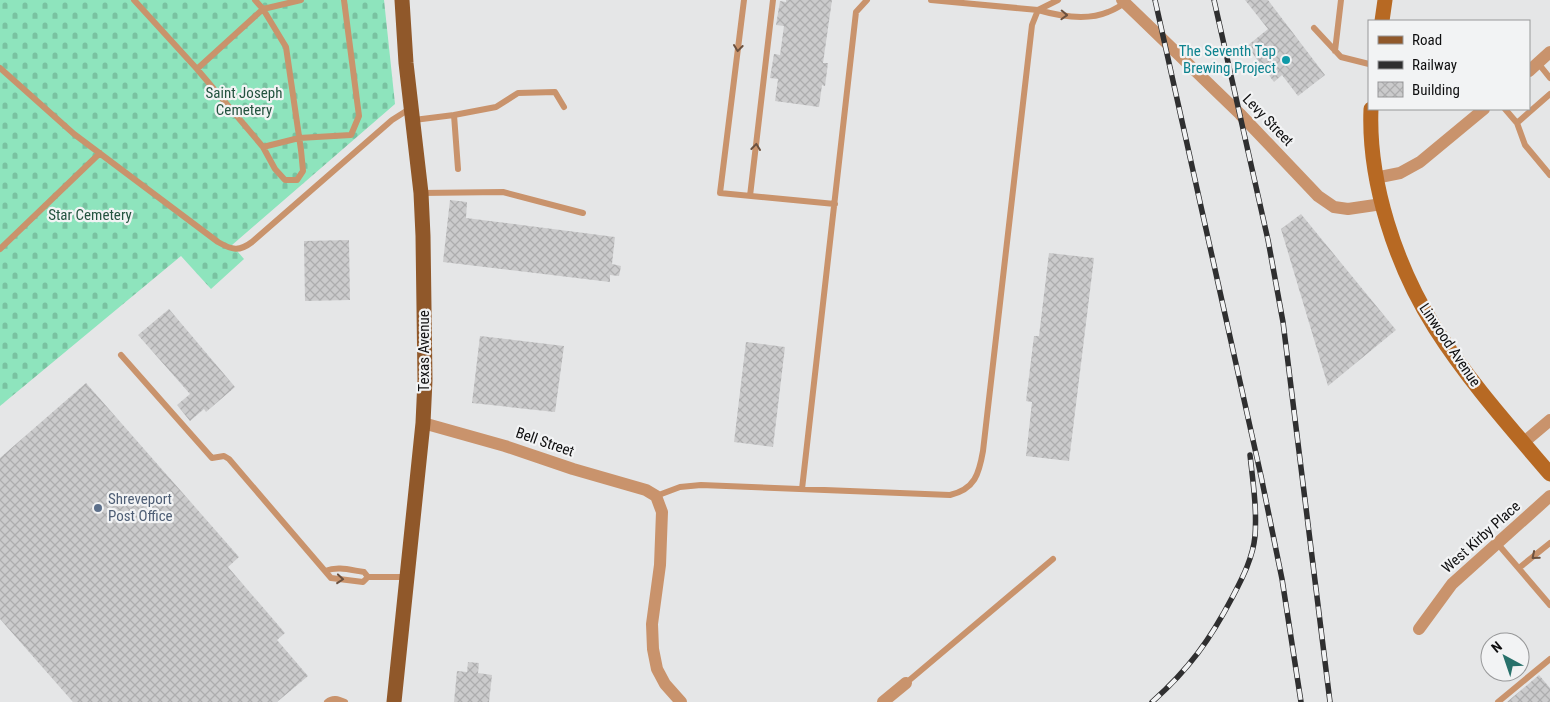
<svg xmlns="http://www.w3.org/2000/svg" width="1550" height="702" viewBox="0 0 1550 702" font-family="'Roboto Condensed',sans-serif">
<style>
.cemetery{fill:url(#cemetery-stones)}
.building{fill:url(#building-cross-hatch)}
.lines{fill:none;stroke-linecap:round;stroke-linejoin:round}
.service{stroke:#c9936c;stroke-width:6}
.minor{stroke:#c9936c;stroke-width:12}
.secondary{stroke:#b76923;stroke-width:15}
.primary{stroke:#90582a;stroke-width:15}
.rail-casing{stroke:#2f2f30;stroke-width:5.5}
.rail{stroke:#f2f3f4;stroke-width:4;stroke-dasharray:11;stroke-linecap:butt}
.oneway{stroke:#6c513e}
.culture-dot{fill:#0f9aa8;stroke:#f2f3f4;stroke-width:2}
.service-dot{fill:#5c6f8a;stroke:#f2f3f4;stroke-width:2}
.labels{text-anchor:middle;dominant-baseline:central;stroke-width:4.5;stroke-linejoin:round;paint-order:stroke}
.culture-label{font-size:15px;fill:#0d838f;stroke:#f2f3f4;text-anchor:end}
.park-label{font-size:15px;fill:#23533f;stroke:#f2f3f4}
.street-label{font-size:15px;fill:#0f0f10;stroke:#f2f3f4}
.service-label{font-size:15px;fill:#4e5e75;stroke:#f2f3f4;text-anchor:start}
</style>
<defs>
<pattern id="cemetery-stones" width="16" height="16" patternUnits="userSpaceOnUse" patternTransform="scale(1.25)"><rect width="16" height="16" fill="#8ee4bd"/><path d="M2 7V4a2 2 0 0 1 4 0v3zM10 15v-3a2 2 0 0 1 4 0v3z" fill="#79c2a1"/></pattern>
<pattern id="building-cross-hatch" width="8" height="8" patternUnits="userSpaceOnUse" patternTransform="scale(1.25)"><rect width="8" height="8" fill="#cbcbcc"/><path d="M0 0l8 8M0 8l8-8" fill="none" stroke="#adadae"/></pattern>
</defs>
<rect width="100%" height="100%" fill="#e5e6e7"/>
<path class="cemetery" d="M0,0H384L395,104L232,245L244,259L211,289L181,256L0,406Z"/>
<path class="building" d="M786,0H832L823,63H828L825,86L822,85L819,107L775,101L778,79L770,78L774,54L780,55L784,26L776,25L780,1L786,2Z
M1245,0H1268L1325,75L1298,96L1282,75L1274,82L1247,46L1268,29Z
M450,200L467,202L466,218L615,237L612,264L621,266L619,276L610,275V282L443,262Z
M1301,214L1396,330L1328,386L1281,229Z
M349,240L350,300L305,301L304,241Z
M1049,253L1094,258L1069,461L1026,456L1032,402L1026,401L1034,336H1039Z
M169,309L235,387L206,412L204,409L190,421L177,405L190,394L138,335Z
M480,336L564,346L555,412L472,403Z
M746,342L785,347L773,447L734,442Z
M86,383L239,557L228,567L285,633L277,640L308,676L277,702H73L0,619V458Z
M468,662L479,663L478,673L492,675L489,702H454L457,671L467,672Z
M1539,675L1550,688V702H1507Z"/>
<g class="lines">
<path class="service" d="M134,0L197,69L263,147L299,138L351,135L359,116L344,0
M255,0L263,9L286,47L301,150L303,171L297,180H285L275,169L263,147
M744,0L720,193L835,204
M1058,0L1038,10C1059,16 1087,21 1108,12C1114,10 1120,6 1125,3
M1314,28L1341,57L1369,64
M1335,51L1341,0
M1538,63L1550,78
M0,68L74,134L218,242C232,250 239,252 252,242L392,120L411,108
M197,69L263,9L301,0
M1505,109L1517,123L1550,94
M454,115L496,107L518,93L555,92L564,107
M414,120L454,115L458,169
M1517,123L1525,145L1550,175
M421,193L503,192L583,213
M750,196L773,0
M0,249L100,153
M121,355L212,458L224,456L229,459L325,571
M802,489L856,12L867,0
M656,496L680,487L701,485L950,495C975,489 979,474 983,451L1032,25L1038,10L931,0
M1497,543L1550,605
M1519,568L1550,543
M368,577L364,572C350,570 338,566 325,571L331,578L363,582L368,577H406
M906,683L1053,559
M327,702C333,697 338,699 345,702
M1498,702L1550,659"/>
<path class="minor" d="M1122,0L1240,114L1318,196L1334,207L1348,209L1382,204
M1529,71L1550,52
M1375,178L1400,173L1420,162L1484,109
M423,423L505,446L573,469L646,490L656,496L662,512L660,565L652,624L653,649L657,669L665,684L681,702
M1523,443L1550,420
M1419,629L1452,584L1550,496
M883,702L906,683"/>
<path class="secondary" d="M1382,21L1385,0
M1371,109C1368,182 1396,266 1435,328C1468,380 1510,427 1550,474"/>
<path class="primary" d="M394,702L423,423L425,380L423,236L421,193L406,63L402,0"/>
<g class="rail-casing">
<path id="rail" d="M1155,0L1261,476L1282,579L1301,702
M1214,0L1268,240L1283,322L1330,702
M1152,702C1189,669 1210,640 1233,596C1243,577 1253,557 1255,536C1257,509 1253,482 1250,455"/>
</g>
<use href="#rail" class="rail"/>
</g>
<defs><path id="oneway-chevron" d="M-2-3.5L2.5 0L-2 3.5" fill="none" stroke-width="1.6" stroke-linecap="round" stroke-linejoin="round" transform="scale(1.25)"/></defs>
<g class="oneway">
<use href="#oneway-chevron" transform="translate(1064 15) rotate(2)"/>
<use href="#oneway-chevron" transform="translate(738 48) rotate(97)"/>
<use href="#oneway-chevron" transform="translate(756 147) rotate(-83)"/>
<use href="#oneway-chevron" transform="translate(1535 556) rotate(140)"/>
<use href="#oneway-chevron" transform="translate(340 579) rotate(5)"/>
</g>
<circle class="culture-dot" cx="1286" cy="60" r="5"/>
<circle class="service-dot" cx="98" cy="508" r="5"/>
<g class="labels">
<g class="culture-label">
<text x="1276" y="51">The Seventh Tap<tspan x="1276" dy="17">Brewing Project</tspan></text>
</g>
<g class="park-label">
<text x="244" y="93">Saint Joseph<tspan x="244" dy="17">Cemetery</tspan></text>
<text x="90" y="215">Star Cemetery</text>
</g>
<g class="street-label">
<text transform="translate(1268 120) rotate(46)">Levy Street</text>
<text transform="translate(1450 345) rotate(56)">Linwood Avenue</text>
<text transform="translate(424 351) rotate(-90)">Texas Avenue</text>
<text transform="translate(545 442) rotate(19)">Bell Street</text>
<text transform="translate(1481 537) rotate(-42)">West Kirby Place</text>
</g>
<g class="service-label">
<text x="108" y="499">Shreveport<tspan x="108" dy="17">Post Office</tspan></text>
</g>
</g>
<rect x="1368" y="20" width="162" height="90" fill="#f2f3f4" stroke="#979899"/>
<rect x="1378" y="36" width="25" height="8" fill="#90582a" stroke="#979899"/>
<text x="1412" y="45" font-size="15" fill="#0f0f10">Road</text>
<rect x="1378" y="61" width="25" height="8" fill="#2f2f30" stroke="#979899"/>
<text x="1412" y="70" font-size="15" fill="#0f0f10">Railway</text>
<rect x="1378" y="82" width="25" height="15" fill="url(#building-cross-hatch)" stroke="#979899"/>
<text x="1412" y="95" font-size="15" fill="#0f0f10">Building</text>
<g transform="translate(1505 657) rotate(320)"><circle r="24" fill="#f2f3f4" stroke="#979899"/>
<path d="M0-4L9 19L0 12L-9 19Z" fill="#28716b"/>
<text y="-8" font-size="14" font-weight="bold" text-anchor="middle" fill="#0f0f10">N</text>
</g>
</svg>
